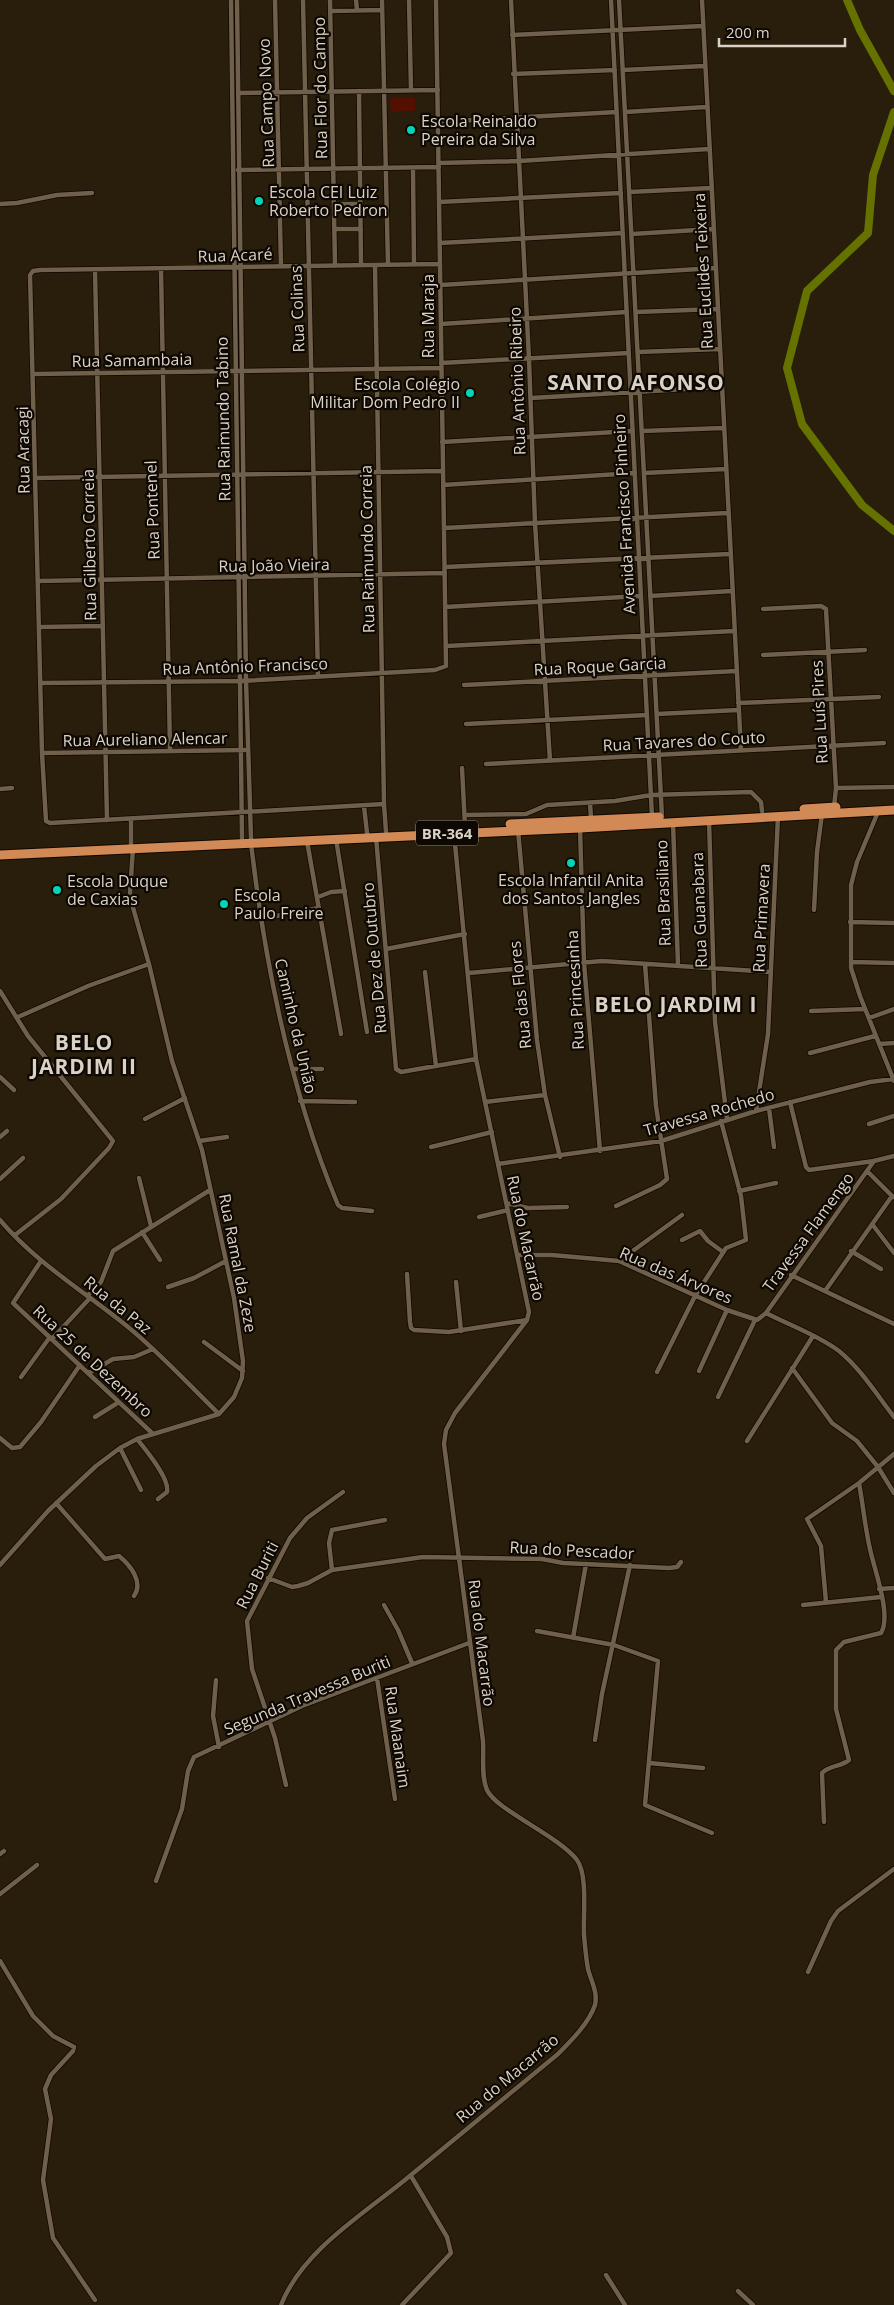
<svg xmlns="http://www.w3.org/2000/svg" width="894" height="2305" viewBox="0 0 894 2305" font-family="'Open Sans',sans-serif">
<style>
.green{fill:#530f00}
.lines{fill:none;stroke-linecap:round;stroke-linejoin:round}
.river{stroke:#667200;stroke-width:8}
.street-casing{stroke:#120700;stroke-width:6}
.highway-casing{stroke:#120700;stroke-width:11}
.street{stroke:#6f604c;stroke-width:4.5}
.highway{stroke:#d18956;stroke-width:9}
.poi-dot{fill:#01d5b6;stroke:#0e0803;stroke-width:2}
.labels{text-anchor:middle;dominant-baseline:central;stroke-width:4.5;stroke-linejoin:round;paint-order:stroke}
.shield{fill:#0e0803;stroke:#9d958c;stroke-width:1}
.shield-label{font-size:15px;font-weight:bold;fill:#dad2c6}
.street-label{font-size:16px;fill:#dad2c6;stroke:#0e0803}
.poi-label{font-size:16px;fill:#dad2c6;stroke:#0e0803;text-anchor:start}
.district-label{font-size:21px;font-weight:bold;letter-spacing:1px;fill:#dad2c6;stroke:#0e0803}
</style>
<rect width="100%" height="100%" fill="#291d0b"/>
<path class="green" d="M415,97V111L391,112L390,98Z"/>
<g class="lines">
<path class="river" d="M847,0L860,30L894,91
M894,112L873,175L868,233L807,291L787,368L802,424L862,505L894,531"/>
<g class="street-casing">
<path id="street" d="M231,0L242,838
M237,0L246,680L251,838
M275,0L281,266
M303,0L318,677
M330,0L335,265
M356,0L357,10
M382,0L388,265
M409,0L411,90
M511,0L529,359L535,523L550,761
M611,0L652,817
M619,0L662,817
M702,0L741,750
M331,11L382,10
M512,35L703,26
M623,70L704,66
M513,74L615,70
M359,91L361,265
M238,93L438,90
M625,112L706,107
M438,122L617,112
M439,163L519,161L709,149
M413,168L414,264
M238,170L439,167
M629,192L711,188
M439,202L621,193
M0,204L17,203L57,195L92,193
M334,204H360
M335,229H361
M632,234L713,229
M440,243L623,233
M375,265L384,804L386,832
M161,269L170,750
M95,270L107,820
M441,285L715,268
M636,312L717,309
M441,324L627,312
M638,352L719,349
M441,363L629,353
M34,374L441,368
M531,398L721,387
M642,431L723,428
M442,442L633,431
M644,473L726,469
M36,478L442,471
M443,485L635,473
M444,528L727,513
M445,567L730,554
M39,581L445,573
M650,596L732,591
M445,607L641,596
M763,609L821,606L826,609L836,788L834,807
M40,627L103,626
M446,646L734,631
M763,655L865,650
M40,683L241,681L435,670L446,666L436,0
M464,685L737,671
M738,703L879,697
M657,714L738,710
M466,724L647,715
M42,753L245,750
M486,764L884,743
M462,768L465,826
M836,788L894,787
M0,789L12,788
M590,803L591,818
M384,804L50,823L46,821L42,753L30,275L33,271L40,270L440,264
M364,806L367,833
M878,812L857,862L851,885V968L860,996L894,1081
M465,815L526,814L547,805L615,801L651,795L751,792L761,802L762,811
M131,820V844
M709,820L715,1022L727,1119
M673,822L678,965
M580,828L584,963L600,1151
M518,830L537,1040L545,1095L560,1157
M376,837L396,1069L401,1072L476,1059
M336,839L367,1032
M307,841L341,1034
M251,843C265,966 290,1090 338,1205L342,1208L372,1211
M318,897L331,892L345,891
M814,910L817,852L822,814
M260,919L319,908
M850,922L894,923
M386,949L465,934
M851,962L894,963
M425,972L436,1066
M469,973L602,961L770,972
M0,991L28,1036L113,1141L109,1148L61,1199L15,1235
M811,1011L865,1009
M18,1017L88,986L149,964
M869,1018L894,1009
M879,1044L894,1043
M810,1053L875,1036
M293,1069H322
M0,1077L14,1090
M300,1101L355,1102
M485,1102L545,1095
M790,1102L806,1167L809,1170L874,1161L894,1156
M769,1108L774,1147
M756,1111L768,1034L778,816
M145,1119L185,1098
M869,1124L894,1116
M0,1137L7,1131
M199,1141L227,1137
M431,1147L492,1132
M498,1164L661,1141L756,1111L870,1082L894,1079
M867,1171L893,1197
M139,1178L151,1226
M0,1179L23,1158
M739,1191L776,1183
M506,1203L528,1208L567,1207
M616,1206L660,1185L667,1179L656,1106L645,964
M479,1217L508,1210
M0,1220C36,1263 85,1292 128,1327C160,1353 189,1385 219,1414
M872,1224L894,1253
M142,1232L160,1260
M682,1240L700,1231L708,1241L723,1252
M851,1251L881,1269
M518,1255H552L619,1261L727,1310L757,1320L766,1313L874,1161
M41,1261L13,1303L152,1433
M619,1261L682,1215
M407,1274L410,1322L411,1328L414,1330L449,1332L527,1320
M791,1275L894,1324
M456,1282L461,1331
M168,1287L194,1278L226,1261
M825,1291L892,1196
M87,1296L101,1282L113,1251L210,1190
M766,1313C789,1325 818,1335 839,1351C861,1369 877,1395 894,1417
M52,1339L90,1298
M204,1342L243,1371
M792,1368L832,1423L857,1441L878,1467L894,1493
M699,1371L727,1310
M657,1372L695,1296L726,1248L746,1240L741,1196L721,1121
M89,1373L113,1359L134,1357L153,1349
M21,1377L50,1337
M718,1397L755,1320
M95,1417L119,1402
M0,1438L12,1448L20,1447L41,1422L80,1365
M137,1439C146,1450 170,1479 167,1492L158,1499
M747,1441L813,1336
M120,1448L141,1490
M56,1503L105,1559L119,1556C130,1565 144,1582 134,1596
M0,1565L48,1511L96,1466L120,1448L137,1439L219,1414L234,1397L242,1378L243,1361L234,1298L202,1150L172,1061L149,964L132,904L130,893L133,848
M332,1570L329,1543L332,1530L385,1520
M268,1578L292,1587L298,1586L308,1583L332,1570L423,1557L542,1559L563,1563L669,1568L677,1567L681,1562
M879,1589L894,1588
M826,1602L821,1546L807,1519L859,1483L894,1454
M384,1605L398,1630L412,1663
M803,1605L881,1597
M537,1631L614,1645L658,1661L645,1805L712,1833
M573,1638L586,1564
M377,1678L395,1799
M216,1680L213,1716L219,1747
M595,1740L602,1694L630,1565
M649,1763L703,1768
M286,1785L275,1738L252,1669L247,1621L290,1538L307,1518L343,1492
M824,1822L822,1773C829,1765 841,1767 849,1760L836,1709V1650L844,1642L881,1633C892,1615 874,1569 870,1549C865,1527 863,1505 859,1483
M0,1854L4,1851
M156,1881L182,1809L188,1771L194,1757L302,1706L469,1643
M0,1894L37,1865
M0,1961L33,2016L53,2036L74,2047L73,2051L51,2075L45,2089L51,2119L43,2180L53,2238L95,2300
M808,1972L831,1921L838,1911L894,1869
M606,2275L625,2305
M738,2291L753,2305
M281,2305C303,2249 367,2212 411,2175C460,2135 509,2094 558,2054C571,2041 589,2023 595,2005C598,1992 591,1981 588,1969C586,1958 585,1946 584,1935C583,1915 588,1875 577,1860C559,1836 496,1810 487,1790C481,1777 484,1756 483,1741L444,1444L446,1430L455,1413L527,1320L529,1312L476,1059L454,834
M402,2305L451,2253L447,2237L411,2176"/>
</g>
<g class="highway-casing">
<path id="highway" d="M804,809L836,807
M510,824L659,817
M0,855L580,828L894,810"/>
</g>
<use href="#street" class="street"/>
<use href="#highway" class="highway"/>
</g>
<g class="poi-dot">
<circle cx="411" cy="130" r="5"/>
<circle cx="259" cy="201" r="5"/>
<circle cx="470" cy="393" r="5"/>
<circle cx="571" cy="863" r="5"/>
<circle cx="57" cy="890" r="5"/>
<circle cx="224" cy="904" r="5"/>
</g>
<g class="labels">
<rect class="shield" x="416" y="820.5" width="62" height="25" rx="4"/>
<g class="shield-label">
<text x="447" y="833">BR-364</text>
</g>
<g class="street-label">
<text transform="translate(320 88) rotate(-91)">Rua Flor do Campo</text>
<text transform="translate(266 103) rotate(-92)">Rua Campo Novo</text>
<text transform="translate(235 255) rotate(-2)">Rua Acaré</text>
<text transform="translate(703 271) rotate(-93)">Rua Euclides Teixeira</text>
<text transform="translate(297 309) rotate(-92)">Rua Colinas</text>
<text transform="translate(428 316) rotate(-90)">Rua Maraja</text>
<text transform="translate(132 360) rotate(-1)">Rua Samambaia</text>
<text transform="translate(517 381) rotate(-92)">Rua Antônio Ribeiro</text>
<text transform="translate(223 419) rotate(-91)">Rua Raimundo Tabino</text>
<text transform="translate(23 450) rotate(-91)">Rua Aracagi</text>
<text transform="translate(152 510) rotate(-92)">Rua Pontenel</text>
<text transform="translate(624 514) rotate(-93)">Avenida Francisco Pinheiro</text>
<text transform="translate(89 545) rotate(-91)">Rua Gilberto Correia</text>
<text transform="translate(367 549) rotate(-91)">Rua Raimundo Correia</text>
<text transform="translate(274 565) rotate(-1)">Rua João Vieira</text>
<text transform="translate(245 666) rotate(-2)">Rua Antônio Francisco</text>
<text transform="translate(600 666) rotate(-3)">Rua Roque Garcia</text>
<text transform="translate(819 712) rotate(-93)">Rua Luís Pires</text>
<text transform="translate(145 739) rotate(-1)">Rua Aureliano Alencar</text>
<text transform="translate(684 741) rotate(-3)">Rua Tavares do Couto</text>
<text transform="translate(663 893) rotate(-92)">Rua Brasiliano</text>
<text transform="translate(699 910) rotate(-92)">Rua Guanabara</text>
<text transform="translate(761 918) rotate(-87)">Rua Primavera</text>
<text transform="translate(374 958) rotate(-95)">Rua Dez de Outubro</text>
<text transform="translate(575 990) rotate(-93)">Rua Princesinha</text>
<text transform="translate(520 995) rotate(-96)">Rua das Flores</text>
<text transform="translate(296 1026) rotate(77)">Caminho da União</text>
<text transform="translate(709 1112) rotate(-16)">Travessa Rochedo</text>
<text transform="translate(808 1232) rotate(-54)">Travessa Flamengo</text>
<text transform="translate(526 1238) rotate(78)">Rua do Macarrão</text>
<text transform="translate(238 1263) rotate(79)">Rua Ramal da Zeze</text>
<text transform="translate(676 1275) rotate(23)">Rua das Árvores</text>
<text transform="translate(118 1305) rotate(39)">Rua da Paz</text>
<text transform="translate(93 1361) rotate(43)">Rua 25 de Dezembro</text>
<text transform="translate(572 1550) rotate(3)">Rua do Pescador</text>
<text transform="translate(257 1575) rotate(-63)">Rua Buriti</text>
<text transform="translate(482 1643) rotate(83)">Rua do Macarrão</text>
<text transform="translate(307 1695) rotate(-23)">Segunda Travessa Buriti</text>
<text transform="translate(398 1737) rotate(82)">Rua Maanaim</text>
<text transform="translate(507 2078) rotate(-40)">Rua do Macarrão</text>
</g>
<g class="poi-label">
<text x="421" y="121">Escola Reinaldo<tspan x="421" dy="18">Pereira da Silva</tspan></text>
<text x="269" y="192">Escola CEI Luiz<tspan x="269" dy="18">Roberto Pedron</tspan></text>
<text x="460" y="384" text-anchor="end">Escola Colégio<tspan x="460" dy="18">Militar Dom Pedro II</tspan></text>
<text x="571" y="880" text-anchor="middle">Escola Infantil Anita<tspan x="571" dy="18">dos Santos Jangles</tspan></text>
<text x="67" y="881">Escola Duque<tspan x="67" dy="18">de Caxias</tspan></text>
<text x="234" y="895">Escola<tspan x="234" dy="18">Paulo Freire</tspan></text>
</g>
<g class="district-label">
<text x="636" y="382">SANTO AFONSO</text>
<text x="676" y="1004">BELO JARDIM I</text>
<text x="84" y="1042">BELO<tspan x="84" dy="24">JARDIM II</tspan></text>
</g>
</g>
<path d="M719 38v8h126v-8" fill="none" stroke="#dad2c6" stroke-width="2.5"/>
<text x="726" y="38" font-size="15" fill="#dad2c6" stroke="#0e0803" stroke-width="4" paint-order="stroke">200 m</text>
</svg>
